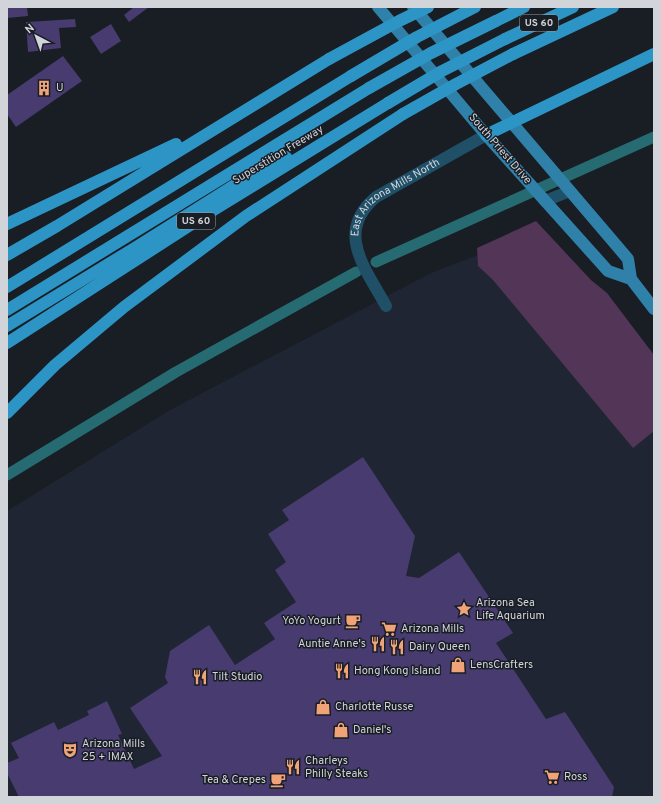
<svg xmlns="http://www.w3.org/2000/svg" width="661" height="804" viewBox="0 0 661 804" font-family="Overpass,sans-serif">
<style>
.built{fill:#1f2532}
.green{fill:#523557}
.lines{fill:none;stroke-linecap:round;stroke-linejoin:round}
.canal{stroke:#266b71;stroke-width:11}
.building{fill:#473b6f}
.minor{stroke:#205068;stroke-width:12}
.major{stroke:#2f81a9;stroke-width:12}
.highway{stroke:#2d95c5;stroke-width:12}
.highway-bridge{stroke:#2d95c5;stroke-width:12}
.labels{text-anchor:middle;dominant-baseline:central;stroke-width:3;stroke-linejoin:round;paint-order:stroke}
.shield{fill:#191d24;stroke:#9a9da3;stroke-width:1}
.shield-label{font-size:10px;font-weight:bold;fill:#d1d4d9}
.poi-label{font-size:11px;fill:#d1d4d9;stroke:#191d24;text-anchor:start}
.street-label{font-size:11px;fill:#d1d4d9;stroke:#191d24}
</style>
<rect width="100%" height="100%" fill="#191d24"/>
<path class="built" d="M478,255L654,366V797H7V511L170,410L431,273Z"/>
<path class="green" d="M536,221L591,280L607,293L654,355V431L633,448L493,280L478,266L477,248Z"/>
<g class="lines">
<path class="canal" d="M376,262L654,137
M7,475L176,372L356,272"/>
</g>
<path class="building" d="M7,7H27L28,16L7,18Z
M134,7H149L129,22L124,15Z
M75,19L76,27L59,28L61,48L28,52L26,22Z
M111,24L121,41L101,54L90,37Z
M63,56L82,81L16,127L7,114V95Z
M363,457L415,536L406,576L419,578L459,552L513,633L496,643L546,719L565,712L614,787L612,797H19L7,773V763L19,758L11,743L54,722L58,730L89,715L87,711L107,701L122,734L118,735L134,769L162,756L130,708L168,683L165,677L170,651L209,625L235,665L275,639L264,623L296,602L275,570L286,562L268,534L289,520L282,510Z"/>
<g class="lines">
<g class="minor">
<path d="M545,201L570,191"/>
<path id="s1" d="M386,306C366,269 334,232 376,197L486,135"/>
</g>
<path class="major" d="M378,7L486,135L608,271L631,279
M413,7L628,259L631,279L654,309"/>
<path class="highway" d="M496,21L524,7
M505,39L573,7
M513,54L613,7
M486,135L654,54
M7,224L176,144
M7,255L57,226L329,59
M7,287L351,76
M7,310L369,88
M7,326L133,249L241,181L286,157
M7,343L212,211L388,103
M7,413L55,365L124,307L246,216L403,114"/>
<path class="highway-bridge" d="M329,59L399,21L428,7
M351,76L417,37L475,7
M369,88L431,53L496,21
M388,103L442,71L505,39
M403,114L456,84L513,54"/>
</g>
<defs>
<g id="building-bare" transform="scale(1.2)"><path d="M-4-6H4V6H1V3H-1V6H-4ZM-2.5-4.3h1.7v1.8h-1.7ZM.8-4.3h1.7v1.8H.8ZM-2.5-1h1.7V.8h-1.7ZM.8-1h1.7V.8H.8Z" fill="#efa377" stroke="#191d24" stroke-width="2.5" paint-order="stroke"/></g>
<g id="sight-bare" transform="scale(1.2)"><path d="M0-6L1.8-2.2L6-1.7L2.9 1.2L3.7 5.4L0 3.3L-3.7 5.4L-2.9 1.2L-6-1.7L-1.8-2.2Z" fill="#efa377" stroke="#191d24" stroke-width="2.5" paint-order="stroke"/></g>
<g id="cafe-bare" transform="scale(1.2)"><path d="M-5.5-4.5H6V0H3Q3 3.5 0 3.5H-2.5Q-5.5 3.5-5.5 0ZM3-3.2v2h1.7v-2ZM-6 4.5H4V6H-6Z" fill="#efa377" stroke="#191d24" stroke-width="2.5" paint-order="stroke"/></g>
<g id="supermarket-bare" transform="scale(1.2)"><path d="M-6-5.5h2.5l.6 2H6L4.5 2H-2.5L-4.4-4H-6ZM-1.5 3.2a1.3 1.3 0 1 0 .1 0ZM3 3.2a1.3 1.3 0 1 0 .1 0Z" fill="#efa377" stroke="#191d24" stroke-width="2.5" paint-order="stroke"/></g>
<g id="restaurant-bare" transform="scale(1.2)"><path d="M-5-6h1v4h1v-4h1v4h1v-4h1v5L-1.5 .5V6h-2V.5L-5-1ZM5-6V6H3V1.5H1.5Q1.5-4 5-6Z" fill="#efa377" stroke="#191d24" stroke-width="2.5" paint-order="stroke"/></g>
<g id="shop-bare" transform="scale(1.2)"><path d="M-5-2.5h2.3a2.7 3.5 0 0 1 5.4 0H5L5.5 6h-11ZM-1.5-2.5h3a1.5 2.3 0 0 0-3 0Z" fill="#efa377" stroke="#191d24" stroke-width="2.5" paint-order="stroke"/></g>
<g id="theatre-bare" transform="scale(1.2)"><path d="M-5-5.5Q0-4 5-5.5V0Q5 5 0 6Q-5 5-5 0ZM-3.3-2.5H-1v1.5H-3.3ZM1-2.5H3.3v1.5H1ZM-2.8 1Q0 5.5 2.8 1Z" fill="#efa377" stroke="#191d24" stroke-width="2.5" paint-order="stroke"/></g>
</defs>
<g fill-rule="evenodd">
<use href="#building-bare" x="44" y="88"/>
<use href="#sight-bare" x="464" y="609"/>
<use href="#cafe-bare" x="353" y="621"/>
<use href="#supermarket-bare" x="389" y="629"/>
<use href="#restaurant-bare" x="378" y="644"/>
<use href="#restaurant-bare" x="397" y="647"/>
<use href="#shop-bare" x="458" y="665"/>
<use href="#restaurant-bare" x="342" y="671"/>
<use href="#restaurant-bare" x="200" y="677"/>
<use href="#shop-bare" x="323" y="707"/>
<use href="#shop-bare" x="341" y="730"/>
<use href="#theatre-bare" x="70" y="750"/>
<use href="#restaurant-bare" x="293" y="767"/>
<use href="#supermarket-bare" x="552" y="777"/>
<use href="#cafe-bare" x="278" y="780"/>
</g>
<g class="labels">
<g class="shield">
<rect x="520" y="15" width="38" height="16" rx="3"/>
<rect x="177" y="213" width="38" height="16" rx="3"/>
</g>
<g class="shield-label">
<text x="539" y="23">US 60</text>
<text x="196" y="221">US 60</text>
</g>
<g class="poi-label">
<text x="56" y="88">U</text>
<text x="476" y="603">Arizona Sea<tspan x="476" dy="13">Life Aquarium</tspan></text>
<text x="341" y="621" text-anchor="end">YoYo Yogurt</text>
<text x="401" y="629">Arizona Mills</text>
<text x="366" y="644" text-anchor="end">Auntie Anne's</text>
<text x="409" y="647">Dairy Queen</text>
<text x="470" y="665">LensCrafters</text>
<text x="354" y="671">Hong Kong Island</text>
<text x="212" y="677">Tilt Studio</text>
<text x="335" y="707">Charlotte Russe</text>
<text x="353" y="730">Daniel's</text>
<text x="82" y="744">Arizona Mills<tspan x="82" dy="13">25 + IMAX</tspan></text>
<text x="305" y="761">Charleys<tspan x="305" dy="13">Philly Steaks</tspan></text>
<text x="564" y="777">Ross</text>
<text x="266" y="780" text-anchor="end">Tea &amp; Crepes</text>
</g>
<g class="street-label">
<text transform="translate(500 149) rotate(49)">South Priest Drive</text>
<text transform="translate(278 155) rotate(-31)">Superstition Freeway</text>
<text stroke="none"><textPath href="#s1" startOffset="136">East Arizona Mills North</textPath></text>
</g>
</g>
<rect width="661" height="804" fill="none" stroke="#d1d4d9" stroke-width="16"/>
<g transform="translate(36 36) rotate(319)" stroke="#191d24" stroke-width="3" paint-order="stroke">
<path d="M0-3L7 15L0 10L-7 15Z" fill="#d1d4d9"/>
<text y="-6" font-size="11" font-weight="bold" text-anchor="middle" fill="#d1d4d9">N</text>
</g>
</svg>
